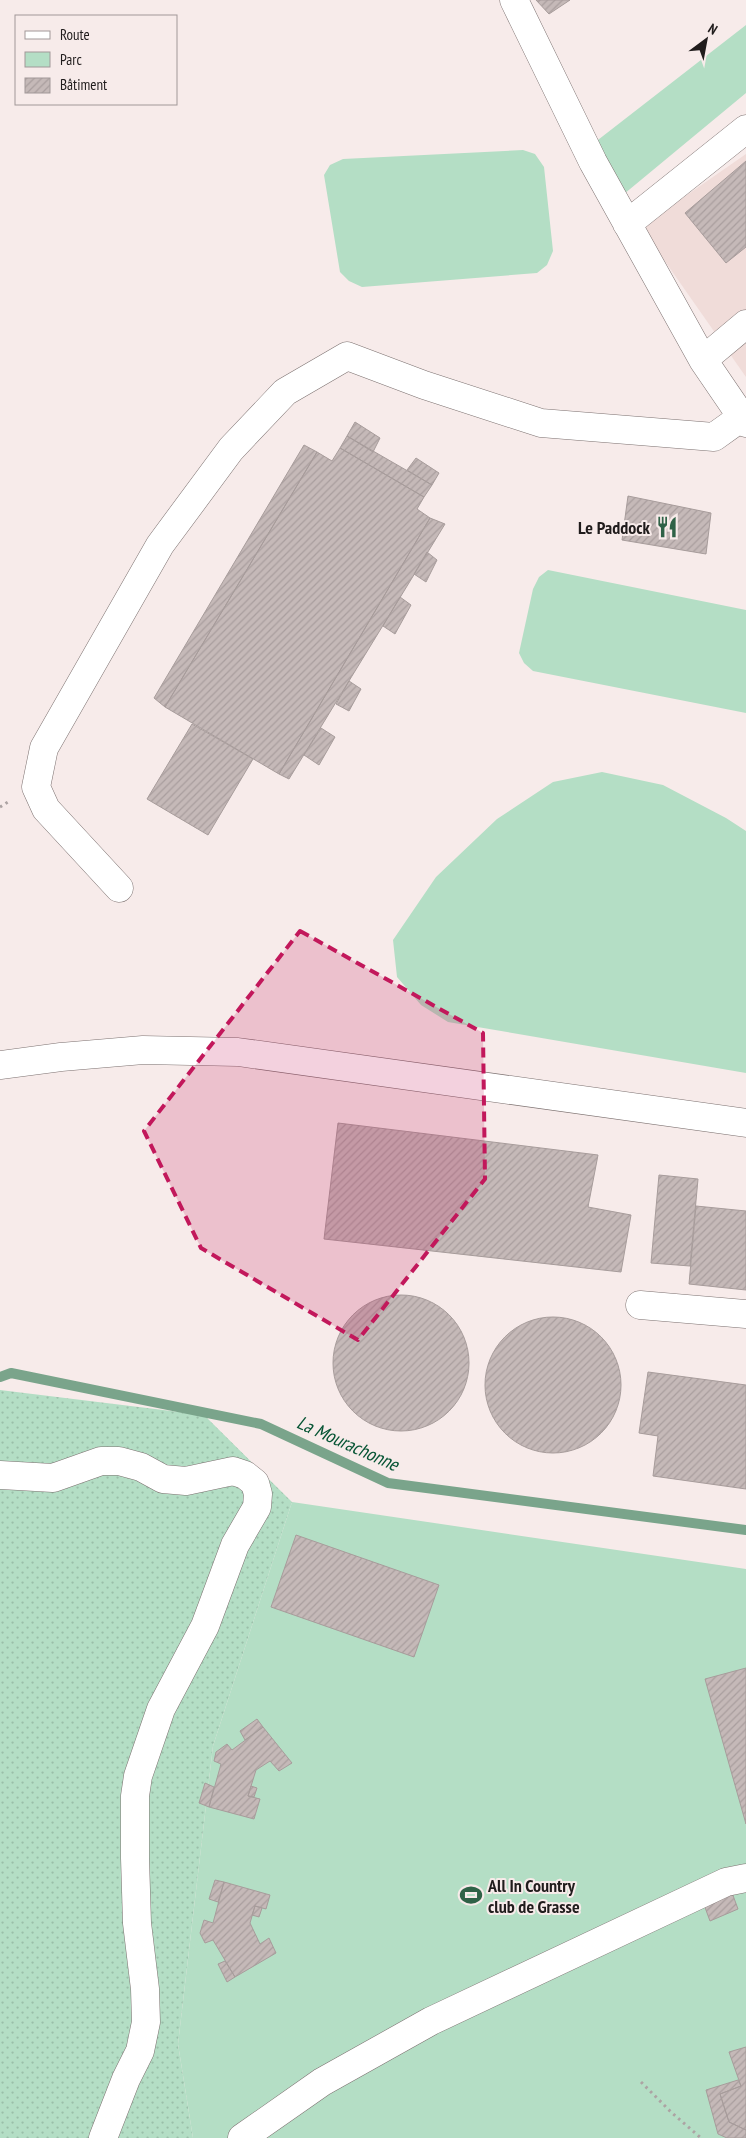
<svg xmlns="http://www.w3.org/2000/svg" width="746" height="2138" viewBox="0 0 746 2138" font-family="'PT Sans Narrow',sans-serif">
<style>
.built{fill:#f0dcd9}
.grass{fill:url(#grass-dots)}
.green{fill:#b4dec5}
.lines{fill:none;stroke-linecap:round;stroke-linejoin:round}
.stream{stroke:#7aa48b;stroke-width:10}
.building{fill:url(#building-hatch);stroke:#a79c9b}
.minor-casing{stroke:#7c7170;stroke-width:29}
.major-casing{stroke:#7c7170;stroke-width:29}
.path{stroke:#aca3a3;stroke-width:3;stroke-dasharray:2.5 4;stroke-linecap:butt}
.minor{stroke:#fff;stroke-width:28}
.major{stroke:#fff;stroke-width:28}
.marked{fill:#c2185b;fill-opacity:0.2;stroke:#c2185b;stroke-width:4;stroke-dasharray:10 6;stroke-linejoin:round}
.labels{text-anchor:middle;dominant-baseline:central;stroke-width:4;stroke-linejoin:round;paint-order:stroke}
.poi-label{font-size:18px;font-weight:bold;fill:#201c1c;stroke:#f7ebea;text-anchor:end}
.water-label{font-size:19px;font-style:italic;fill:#065434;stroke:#f7ebea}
</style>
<defs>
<pattern id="grass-dots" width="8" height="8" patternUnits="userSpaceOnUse" patternTransform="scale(1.25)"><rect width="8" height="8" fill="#b4dec5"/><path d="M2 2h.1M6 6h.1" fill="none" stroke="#9abea9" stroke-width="1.8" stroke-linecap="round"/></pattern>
<pattern id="building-hatch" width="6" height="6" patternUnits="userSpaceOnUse" patternTransform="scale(1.25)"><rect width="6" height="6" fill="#c5b9b8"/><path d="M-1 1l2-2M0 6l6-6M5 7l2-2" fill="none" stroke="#a99e9e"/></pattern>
</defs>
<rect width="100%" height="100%" fill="#f7ebea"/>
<path class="built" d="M746,154V377L641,227Z"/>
<path class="grass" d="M0,1390L204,1415L292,1502L213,1746L178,2044L193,2138H0Z"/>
<path class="green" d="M746,25V93L624,194L594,143Z
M523,150L535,154L544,167L553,251L547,265L537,273L362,287L349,281L340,272L324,175L330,165L343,159Z
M548,570L746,610V713L533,671L524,663L519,653L533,589L539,577Z
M602,772L663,785L726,818L746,831V1073L448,1022L421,1005L397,977L393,940L436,877L497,819L553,782Z
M292,1502L746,1569V2138H193L178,2044L213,1746Z"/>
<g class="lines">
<path class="stream" d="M0,1377L11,1373L261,1424L388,1483L746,1530"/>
</g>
<path class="building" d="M536,0H570L549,14Z
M746,161V247L726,263L685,213Z
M355,422L380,438L373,452L347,436Z
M347,436L432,485L424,497L340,448Z
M304,445L317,452L165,707L154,698Z
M340,448L424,497L417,509L430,518L279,774L165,707L317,452L332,461Z
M416,458L439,473L432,485L407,470Z
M628,496L711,513L706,554L622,540Z
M430,518L445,524L289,779L279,774Z
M427,552L437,560L426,582L414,574Z
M400,597L411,605L395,634L383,626Z
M349,681L361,689L349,711L336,704Z
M192,724L253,759L208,835L147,799Z
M321,728L335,737L319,765L304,755Z
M338,1123L598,1155L588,1207L631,1215L621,1272L324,1239Z
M659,1175L698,1179L690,1266L651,1263Z
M696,1206L746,1211V1290L689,1284Z
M333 1363a68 68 0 1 1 136 0a68 68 0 1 1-136 0Z
M485 1385a68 68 0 1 1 136 0a68 68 0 1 1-136 0Z
M648,1372L746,1385V1489L653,1476L658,1436L639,1433Z
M296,1535L439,1585L414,1657L271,1607Z
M746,1668V1824L705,1679Z
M257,1719L263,1727L245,1740L240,1731Z
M263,1727L292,1763L279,1771L270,1761L256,1770L248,1796L260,1799L254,1819L209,1807L221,1764L214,1761L216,1752L227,1744L232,1750Z
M205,1783L214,1787L209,1807L199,1803Z
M251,1786L257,1788L254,1797L248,1796Z
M215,1880L224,1882L218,1902L209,1899Z
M224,1882L270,1895L266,1909L255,1906L250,1923L260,1944L269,1938L276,1953L235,1977L213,1940L205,1943L200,1933L204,1920L213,1923Z
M731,1890L738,1909L710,1921L703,1902Z
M255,1906L262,1908L259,1917L252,1915Z
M225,1961L235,1977L227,1982L218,1964Z
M746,2047V2130L729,2122L720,2094L741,2086L729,2052Z
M738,2080L741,2086L720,2094L729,2122L746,2130V2138H727L718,2134L706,2090Z"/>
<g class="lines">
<g class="minor-casing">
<path id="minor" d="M514,0L593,162L703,360L746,423
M627,224L746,129
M703,360L746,324
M119,888L46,809L36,787L44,748L160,545L231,449L285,392L347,356L424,385L541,423L714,437L742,417
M640,1305L746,1314
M0,1475L53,1478L101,1461H119L141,1467L163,1479L186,1481L233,1471L245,1475L255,1483L258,1494L257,1507L235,1545L205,1626L161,1709L138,1776L135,1796V1858L137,1923L145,1989L146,2022L140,2051L126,2079L103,2138
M242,2138L322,2082L431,2021L726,1882L746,1878"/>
</g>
<g class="major-casing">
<path id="major" d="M0,1065L61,1057L143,1050L238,1052L746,1123"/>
</g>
<path class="path" d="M0,807L8,802
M641,2082L671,2112L701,2138"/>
<use href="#minor" class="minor"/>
<use href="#major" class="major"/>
</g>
<path class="marked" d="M300,931L483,1033L485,1179L358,1340L201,1248L144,1131Z"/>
<defs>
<g id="restaurant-bare" transform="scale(1.725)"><path d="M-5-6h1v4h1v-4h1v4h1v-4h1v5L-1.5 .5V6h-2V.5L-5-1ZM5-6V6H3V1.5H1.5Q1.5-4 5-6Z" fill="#2f6247" stroke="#f7ebea" stroke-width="2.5" paint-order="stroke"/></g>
<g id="stadium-bare" transform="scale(1.725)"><path d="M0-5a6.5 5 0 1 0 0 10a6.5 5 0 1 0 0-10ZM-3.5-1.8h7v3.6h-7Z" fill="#2f6247" stroke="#f7ebea" stroke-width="2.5" paint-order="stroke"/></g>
</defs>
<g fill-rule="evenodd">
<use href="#restaurant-bare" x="667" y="527"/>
<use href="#stadium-bare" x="471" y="1895"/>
</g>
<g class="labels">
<g class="poi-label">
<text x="650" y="527">Le Paddock</text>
<text x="488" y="1885" text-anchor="start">All In Country<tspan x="488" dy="21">club de Grasse</tspan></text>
</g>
<g class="water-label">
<text transform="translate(348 1443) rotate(24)">La Mourachonne</text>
</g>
</g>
<rect x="15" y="15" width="162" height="90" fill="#f7ebea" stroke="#a19898"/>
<rect x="25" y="31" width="25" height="8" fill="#ffffff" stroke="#a19898"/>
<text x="60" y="40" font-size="15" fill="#201c1c">Route</text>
<rect x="25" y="52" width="25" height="15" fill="#b4dec5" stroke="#a19898"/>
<text x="60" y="65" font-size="15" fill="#201c1c">Parc</text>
<rect x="25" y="78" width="25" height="15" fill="url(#building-hatch)" stroke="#a19898"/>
<text x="60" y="90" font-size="15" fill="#201c1c">Bâtiment</text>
<g transform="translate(706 40) rotate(32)" stroke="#f7ebea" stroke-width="4" paint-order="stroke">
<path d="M0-4L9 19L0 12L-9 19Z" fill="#201c1c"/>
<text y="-8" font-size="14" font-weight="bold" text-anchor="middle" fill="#201c1c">N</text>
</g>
</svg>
